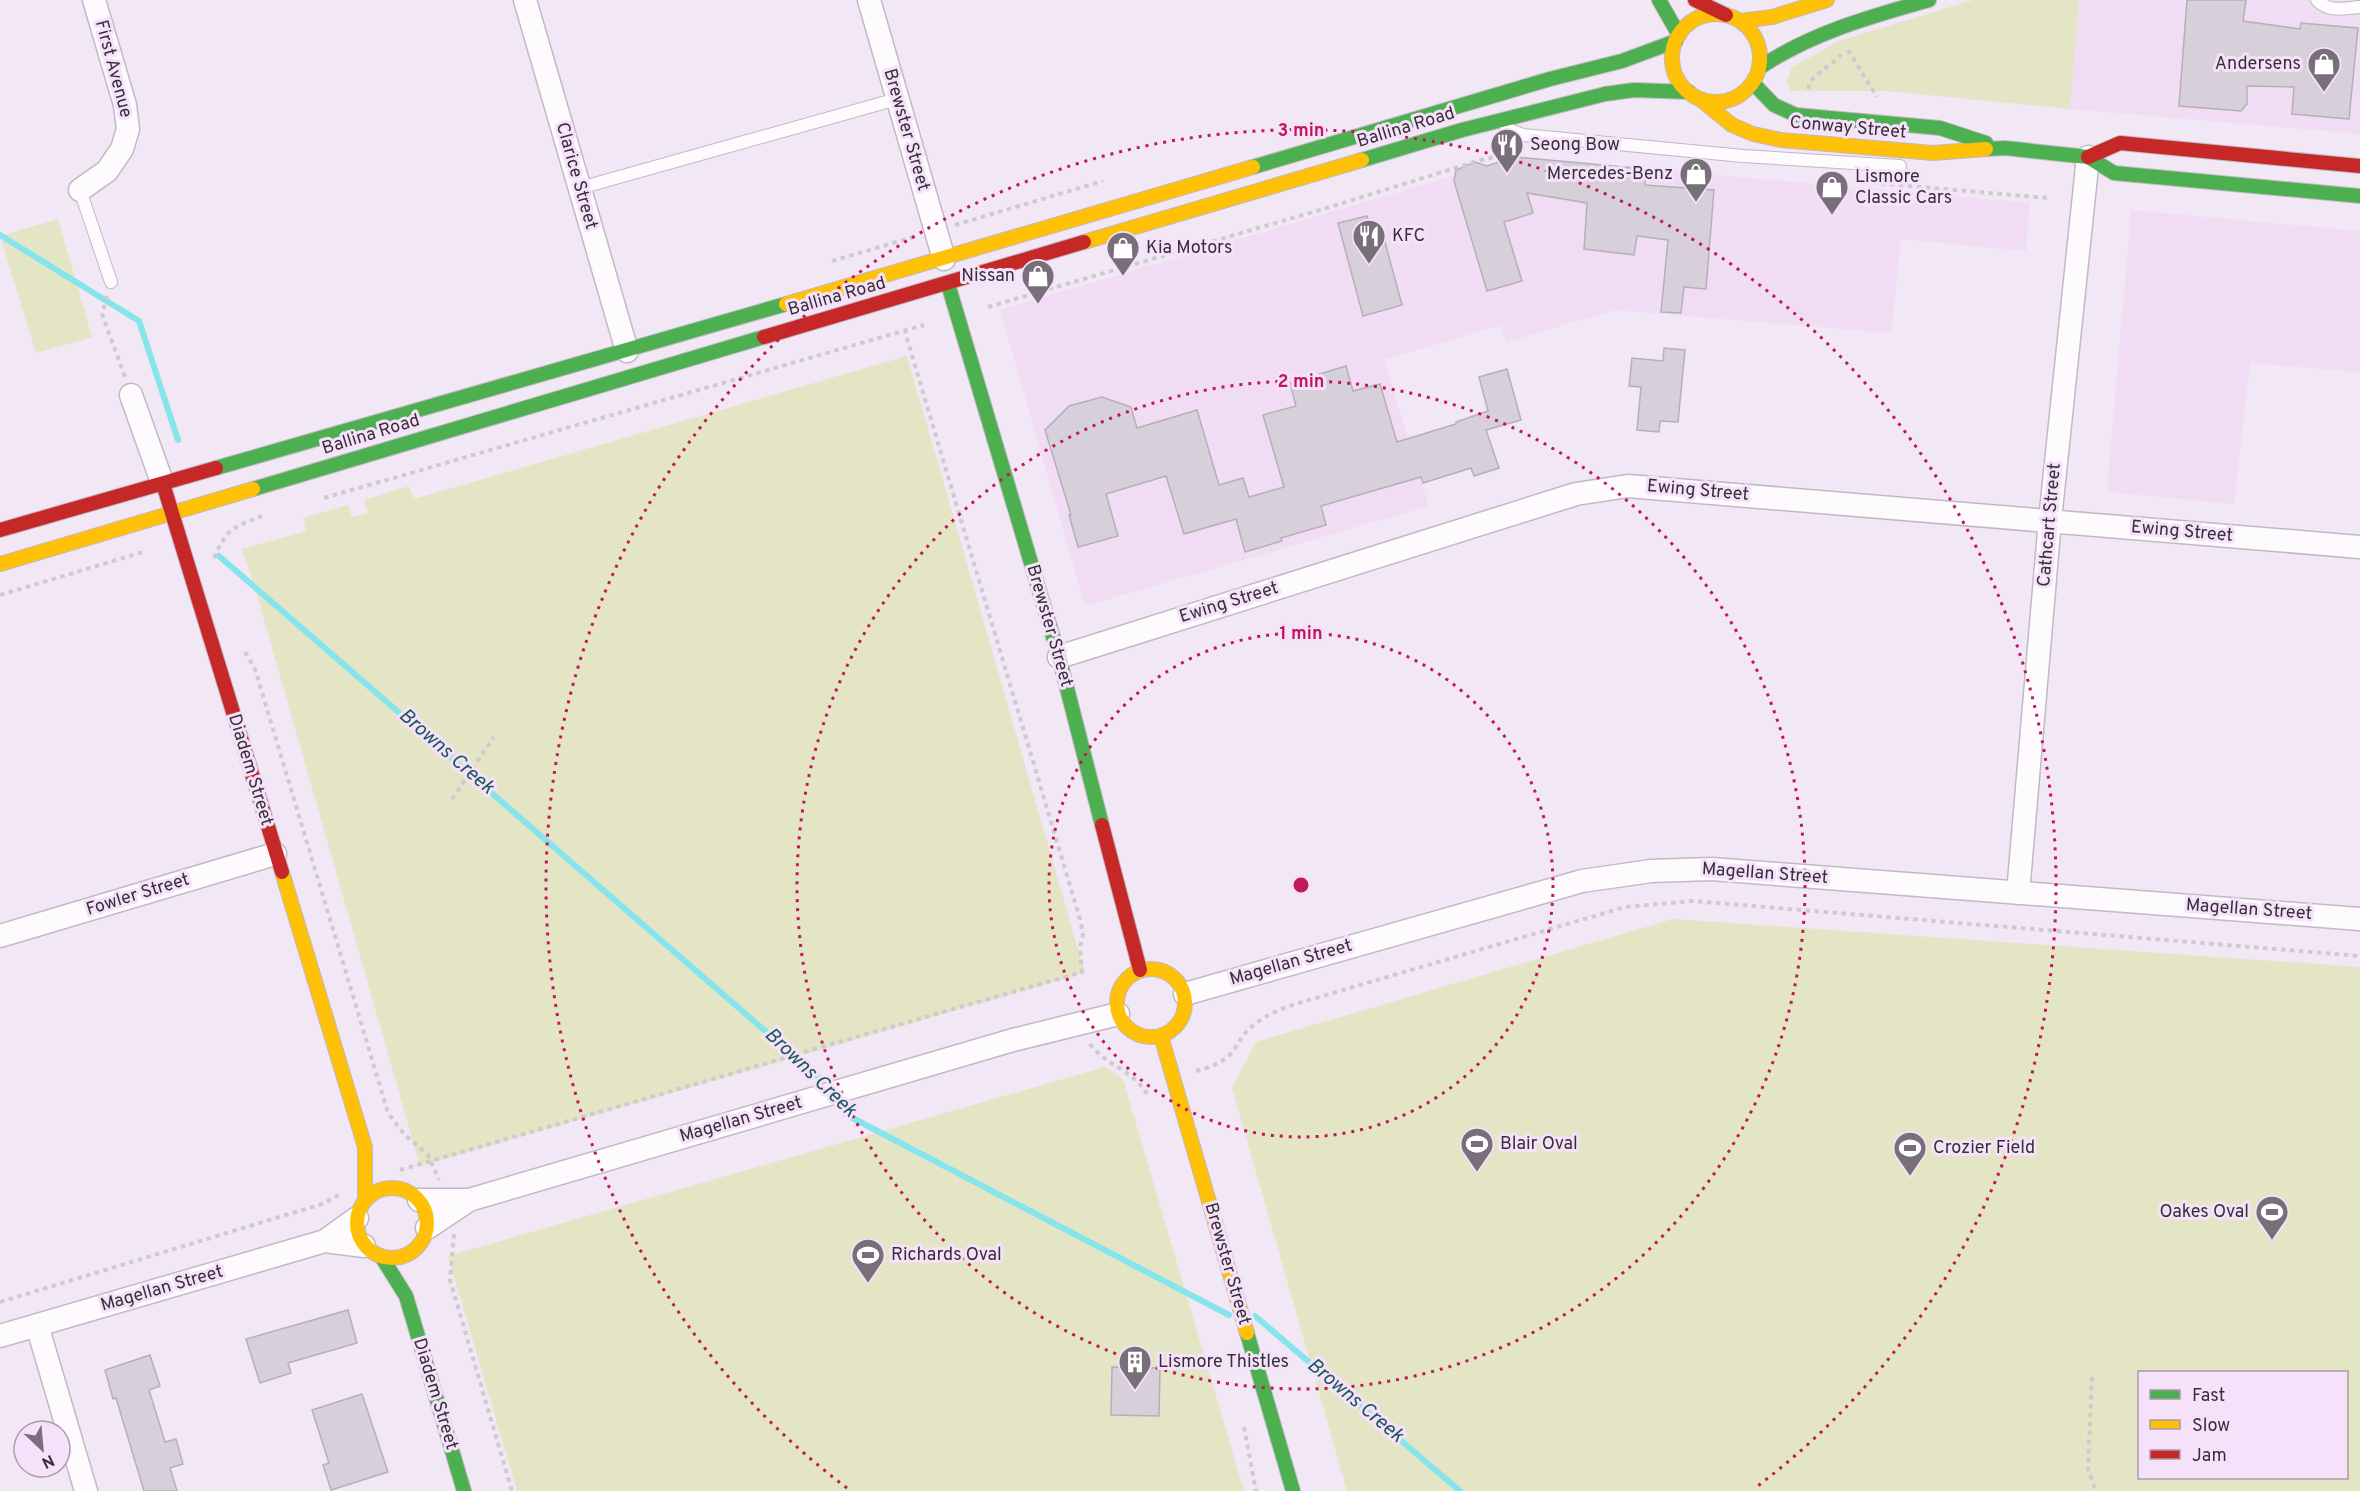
<svg xmlns="http://www.w3.org/2000/svg" width="2360" height="1491" viewBox="0 0 2360 1491" font-family="Overpass,sans-serif">
<style>
.built{fill:#f0ddf3}
.green{fill:#e4e5c5;fill-rule:evenodd}
.lines{fill:none;stroke-linecap:round;stroke-linejoin:round}
.stream{stroke:#86e5ec;stroke-width:6}
.building{fill:#d7cfda;stroke:#b6afba;stroke-width:1.5}
.lane-casing{stroke:#c2b9c4;stroke-width:14}
.street-casing{stroke:#c2b9c4;stroke-width:25}
.fast-casing{stroke:#c2b9c4;stroke-width:16}
.slow-casing{stroke:#c2b9c4;stroke-width:16}
.jam-casing{stroke:#c2b9c4;stroke-width:16}
.path{stroke:#cfcacf;stroke-width:4;stroke-dasharray:4.5 4.5;stroke-linecap:butt}
.lane{stroke:#fdfbfd;stroke-width:12}
.street{stroke:#fdfbfd;stroke-width:22}
.fast{stroke:#4caf50;stroke-width:14}
.slow{stroke:#ffc107;stroke-width:14}
.jam{stroke:#c62828;stroke-width:14}
.ring{fill:none;stroke:#c2185b;stroke-width:3;stroke-dasharray:3 6}
.labels{text-anchor:middle;dominant-baseline:central;stroke-width:6;stroke-linejoin:round;paint-order:stroke}
.poi-label{font-size:18px;fill:#372f38;stroke:#f6e1fa;text-anchor:start}
.street-label{font-size:18px;fill:#372f38;stroke:#f6e1fa}
.water-label{font-size:20px;font-style:italic;fill:#1b5658;stroke:#f6e1fa}
.centre{fill:#c2185b;stroke:#f6e1fa;stroke-width:3}
.ring-label{font-size:18px;text-anchor:middle;font-weight:bold;fill:#c2185b;stroke:#f6e1fa;stroke-width:6;stroke-linejoin:round;paint-order:stroke}
</style>
<rect width="100%" height="100%" fill="#f2e7f4"/>
<path class="built" d="M2079,0H2360V134L2070,109Z
M1525,158L2030,203L2026,251L1901,239L1891,333L1615,310L1506,342L1501,325L1384,360L1429,506L1085,606L1000,310L1490,165Z
M2131,210L2360,231V372L2250,363L2234,504L2107,492Z"/>
<path class="green" d="M1973,0H2079L2070,109L1887,91H1790L1787,80L1792,67L1839,41Z
M58,219L92,337L36,353L0,236Z
M907,356L1085,973L420,1166L255,588L242,549L306,531L303,518L348,505L352,517L368,513L364,500L409,486L414,499Z
M1673,919L2360,967V1491H1347L1232,1088L1256,1042ZM2140,1372H2346V1478H2140Z
M1105,1067L1123,1079L1244,1491H517L448,1256Z"/>
<g class="lines">
<path class="stream" d="M0,235L139,321L178,440
M219,556L832,1089
M838,1097L845,1114L1229,1315
M1255,1316L1460,1491"/>
</g>
<path class="building" d="M2187,0H2246L2243,21L2300,29L2301,23L2358,28L2349,119L2292,114L2294,87L2247,86V104L2241,111L2179,106Z
M1515,157L1646,169L1645,185L1714,190L1706,289L1684,287L1681,313L1661,312L1668,240L1637,236L1634,255L1584,249L1587,203L1527,193L1533,213L1504,222L1522,281L1487,291L1454,181L1456,170L1475,162L1487,166Z
M1367,216L1372,234L1382,231L1402,305L1363,316L1338,223Z
M1664,348L1685,350L1678,422L1660,421L1659,432L1637,430L1641,387L1629,386L1632,358L1663,361Z
M1346,366L1353,391L1380,384L1397,442L1456,424V422L1488,411L1479,377L1507,369L1521,420L1486,430L1499,468L1474,476L1471,468L1423,483L1421,477L1321,506L1326,525L1281,538L1282,541L1245,552L1236,519L1184,534L1166,476L1106,494L1118,536L1078,547L1069,515H1071L1045,430L1069,406L1102,397L1131,407L1137,428L1197,410L1219,485L1243,478L1249,497L1284,487L1263,415L1296,406L1290,383Z
M348,1310L357,1343L288,1363L291,1373L260,1383L246,1339Z
M150,1355L160,1386L149,1390L165,1442L176,1439L183,1464L170,1468L177,1491H144L116,1398L113,1399L105,1370Z
M1112,1367L1160,1368L1159,1416L1111,1415Z
M362,1394L388,1472L331,1490L323,1465L329,1463L312,1410Z"/>
<g class="lines">
<g class="lane-casing">
<path id="lane" d="M2317,0C2329,13 2344,8 2360,7
M1505,125L1508,129L1523,135L1743,156L1900,166
M580,188L897,99
M80,190L111,282"/>
</g>
<g class="street-casing">
<path id="street" d="M525,0L627,351
M869,0L944,259
M80,190L107,171L122,149L128,129L125,105L94,0
M131,395L162,482
M1059,657L1576,494L1628,486L2360,547
M2018,893L2050,520L2088,157
M0,936L275,854
M1185,994L1582,881L1651,871L1712,869L2360,919
M419,1200H469
M427,1228L469,1200L1013,1040L1118,1014
M325,1241L364,1246
M37,1325L86,1491
M0,1336L325,1241L357,1218"/>
</g>
<g class="fast-casing">
<path id="fast" d="M1659,0L1679,35
M1759,68C1811,33 1869,17 1929,0
M1753,83L1774,105L1796,115L1940,128L1986,143
M1986,149L2005,148L2088,157L2114,173L2360,196
M1362,160L1462,130L1605,94L1634,90L1689,92
M1253,167L1550,79L1622,61L1676,41
M948,284L1059,657L1102,825
M216,468L786,304
M253,489L764,337
M381,1256L406,1296L464,1491
M1247,1333L1293,1491"/>
</g>
<g class="slow-casing">
<path id="slow" d="M1672 58a44 44 0 1 1 88 0a44 44 0 1 1-88 0Z
M1740,21L1772,17L1827,0
M1700,99L1732,125L1753,134L1781,140L1933,153L1986,149
M1084,242L1362,160
M786,304L1253,167
M0,564L253,489
M282,872L365,1147V1199
M1117 1003a34 34 0 1 1 68 0a34 34 0 1 1-68 0Z
M1161,1036L1247,1333
M357 1223a35 35 0 1 1 70 0a35 35 0 1 1-70 0Z"/>
</g>
<g class="jam-casing">
<path id="jam" d="M1695,0L1726,15
M2088,157L2120,143L2360,166
M764,337L1084,242
M164,487L282,872
M0,530L216,468
M1102,825L1140,970"/>
</g>
<path class="path" d="M1848,50L1877,97
M1808,89C1811,72 1832,68 1841,54
M1863,182L2047,198
M955,225L1103,181
M832,261L917,236
M107,296L102,314L125,377
M988,307L1320,210L1481,160L1520,152
M324,498L924,325
M214,558C228,527 232,528 262,516
M0,595L143,552
M245,652L255,669L388,1113L404,1134L428,1155L439,1180
M452,799L494,737
M1090,1044C1106,1066 1133,1069 1149,1097
M804,1052L1082,972L1080,948L1083,934L1080,919L905,332
M1196,1071C1210,1067 1224,1063 1233,1051C1239,1043 1242,1035 1250,1028C1263,1017 1276,1011 1292,1005L1625,907L1692,901L2360,956
M400,1170L785,1058
M454,1234L450,1280L512,1491
M0,1302L322,1204L339,1195
M2092,1377L2088,1469L2096,1491
M1244,1427L1256,1491"/>
<use href="#lane" class="lane"/>
<use href="#street" class="street"/>
<use href="#fast" class="fast"/>
<use href="#slow" class="slow"/>
<use href="#jam" class="jam"/>
</g>
<g class="ring">
<circle cx="1301" cy="885" r="252"/>
<circle cx="1301" cy="885" r="504"/>
<path d="M847 1488A755 755 0 1 1 1755 1488"/>
</g>
<defs>
<g id="shop-pin" transform="scale(1.725)"><path d="M0 17L-7.5 6A9.5 9.5 0 1 1 7.5 6Z" fill="#786f7a" stroke="#f6e1fa"/><path d="M-5-2.5h2.3a2.7 3.5 0 0 1 5.4 0H5L5.5 6h-11ZM-1.5-2.5h3a1.5 2.3 0 0 0-3 0Z" fill="#fff"/></g>
<g id="restaurant-pin" transform="scale(1.725)"><path d="M0 17L-7.5 6A9.5 9.5 0 1 1 7.5 6Z" fill="#786f7a" stroke="#f6e1fa"/><path d="M-5-6h1v4h1v-4h1v4h1v-4h1v5L-1.5 .5V6h-2V.5L-5-1ZM5-6V6H3V1.5H1.5Q1.5-4 5-6Z" fill="#fff"/></g>
<g id="stadium-pin" transform="scale(1.725)"><path d="M0 17L-7.5 6A9.5 9.5 0 1 1 7.5 6Z" fill="#786f7a" stroke="#f6e1fa"/><path d="M0-5a6.5 5 0 1 0 0 10a6.5 5 0 1 0 0-10ZM-3.5-1.8h7v3.6h-7Z" fill="#fff"/></g>
<g id="building-pin" transform="scale(1.725)"><path d="M0 17L-7.5 6A9.5 9.5 0 1 1 7.5 6Z" fill="#786f7a" stroke="#f6e1fa"/><path d="M-4-6H4V6H1V3H-1V6H-4ZM-2.5-4.3h1.7v1.8h-1.7ZM.8-4.3h1.7v1.8H.8ZM-2.5-1h1.7V.8h-1.7ZM.8-1h1.7V.8H.8Z" fill="#fff"/></g>
</defs>
<g fill-rule="evenodd">
<use href="#shop-pin" x="2324" y="64"/>
<use href="#restaurant-pin" x="1507" y="145"/>
<use href="#shop-pin" x="1696" y="174"/>
<use href="#shop-pin" x="1832" y="187"/>
<use href="#restaurant-pin" x="1369" y="236"/>
<use href="#shop-pin" x="1123" y="248"/>
<use href="#shop-pin" x="1038" y="276"/>
<use href="#stadium-pin" x="1477" y="1144"/>
<use href="#stadium-pin" x="1910" y="1148"/>
<use href="#stadium-pin" x="2272" y="1212"/>
<use href="#stadium-pin" x="868" y="1255"/>
<use href="#building-pin" x="1135" y="1362"/>
</g>
<g class="labels">
<g class="poi-label">
<text x="2301" y="64" text-anchor="end">Andersens</text>
<text x="1530" y="145">Seong Bow</text>
<text x="1673" y="174" text-anchor="end">Mercedes-Benz</text>
<text x="1855" y="177">Lismore<tspan x="1855" dy="21">Classic Cars</tspan></text>
<text x="1392" y="236">KFC</text>
<text x="1146" y="248">Kia Motors</text>
<text x="1015" y="276" text-anchor="end">Nissan</text>
<text x="1500" y="1144">Blair Oval</text>
<text x="1933" y="1148">Crozier Field</text>
<text x="2249" y="1212" text-anchor="end">Oakes Oval</text>
<text x="891" y="1255">Richards Oval</text>
<text x="1158" y="1362">Lismore Thistles</text>
</g>
<g class="street-label">
<text transform="translate(113 69) rotate(75)">First Avenue</text>
<text transform="translate(1406 128) rotate(-17)">Ballina Road</text>
<text transform="translate(1848 128) rotate(5)">Conway Street</text>
<text transform="translate(906 130) rotate(74)">Brewster Street</text>
<text transform="translate(576 176) rotate(74)">Clarice Street</text>
<text transform="translate(837 297) rotate(-16)">Ballina Road</text>
<text transform="translate(371 435) rotate(-17)">Ballina Road</text>
<text transform="translate(1698 491) rotate(5)">Ewing Street</text>
<text transform="translate(2050 525) rotate(-85)">Cathcart Street</text>
<text transform="translate(2182 532) rotate(5)">Ewing Street</text>
<text transform="translate(1229 603) rotate(-17)">Ewing Street</text>
<text transform="translate(1049 626) rotate(74)">Brewster Street</text>
<text transform="translate(250 770) rotate(73)">Diadem Street</text>
<text transform="translate(1765 874) rotate(4)">Magellan Street</text>
<text transform="translate(138 895) rotate(-17)">Fowler Street</text>
<text transform="translate(2249 910) rotate(4)">Magellan Street</text>
<text transform="translate(1291 963) rotate(-16)">Magellan Street</text>
<text transform="translate(741 1120) rotate(-16)">Magellan Street</text>
<text transform="translate(1227 1264) rotate(74)">Brewster Street</text>
<text transform="translate(162 1289) rotate(-16)">Magellan Street</text>
<text transform="translate(435 1394) rotate(73)">Diadem Street</text>
</g>
<g class="water-label">
<text transform="translate(446 752) rotate(41)">Browns Creek</text>
<text transform="translate(810 1073) rotate(44)">Browns Creek</text>
<text transform="translate(1355 1401) rotate(40)">Browns Creek</text>
</g>
</g>
<circle cx="1301" cy="885" r="9" class="centre"/>
<g class="ring-label">
<text x="1301" y="136">3 min</text>
<text x="1301" y="387">2 min</text>
<text x="1301" y="639">1 min</text>
</g>
<rect x="2138" y="1371" width="210" height="108" fill="#f6e1fa" stroke="#aa9aac" stroke-width="1.5"/>
<rect x="2150" y="1390" width="30" height="9" fill="#4caf50" stroke="#aa9aac" stroke-width="1.5"/>
<text x="2192" y="1401" font-size="18" fill="#372f38">Fast</text>
<rect x="2150" y="1420" width="30" height="9" fill="#ffc107" stroke="#aa9aac" stroke-width="1.5"/>
<text x="2192" y="1431" font-size="18" fill="#372f38">Slow</text>
<rect x="2150" y="1450" width="30" height="9" fill="#c62828" stroke="#aa9aac" stroke-width="1.5"/>
<text x="2192" y="1461" font-size="18" fill="#372f38">Jam</text>
<g transform="translate(42 1449) rotate(154)"><circle r="28" fill="#f6e1fa" stroke="#aa9aac" stroke-width="1.5"/>
<path d="M0-4.5L10 22L0 15L-10 22Z" fill="#786f7a"/>
<text y="-9" font-size="16" font-weight="bold" text-anchor="middle" fill="#372f38">N</text>
</g>
</svg>
